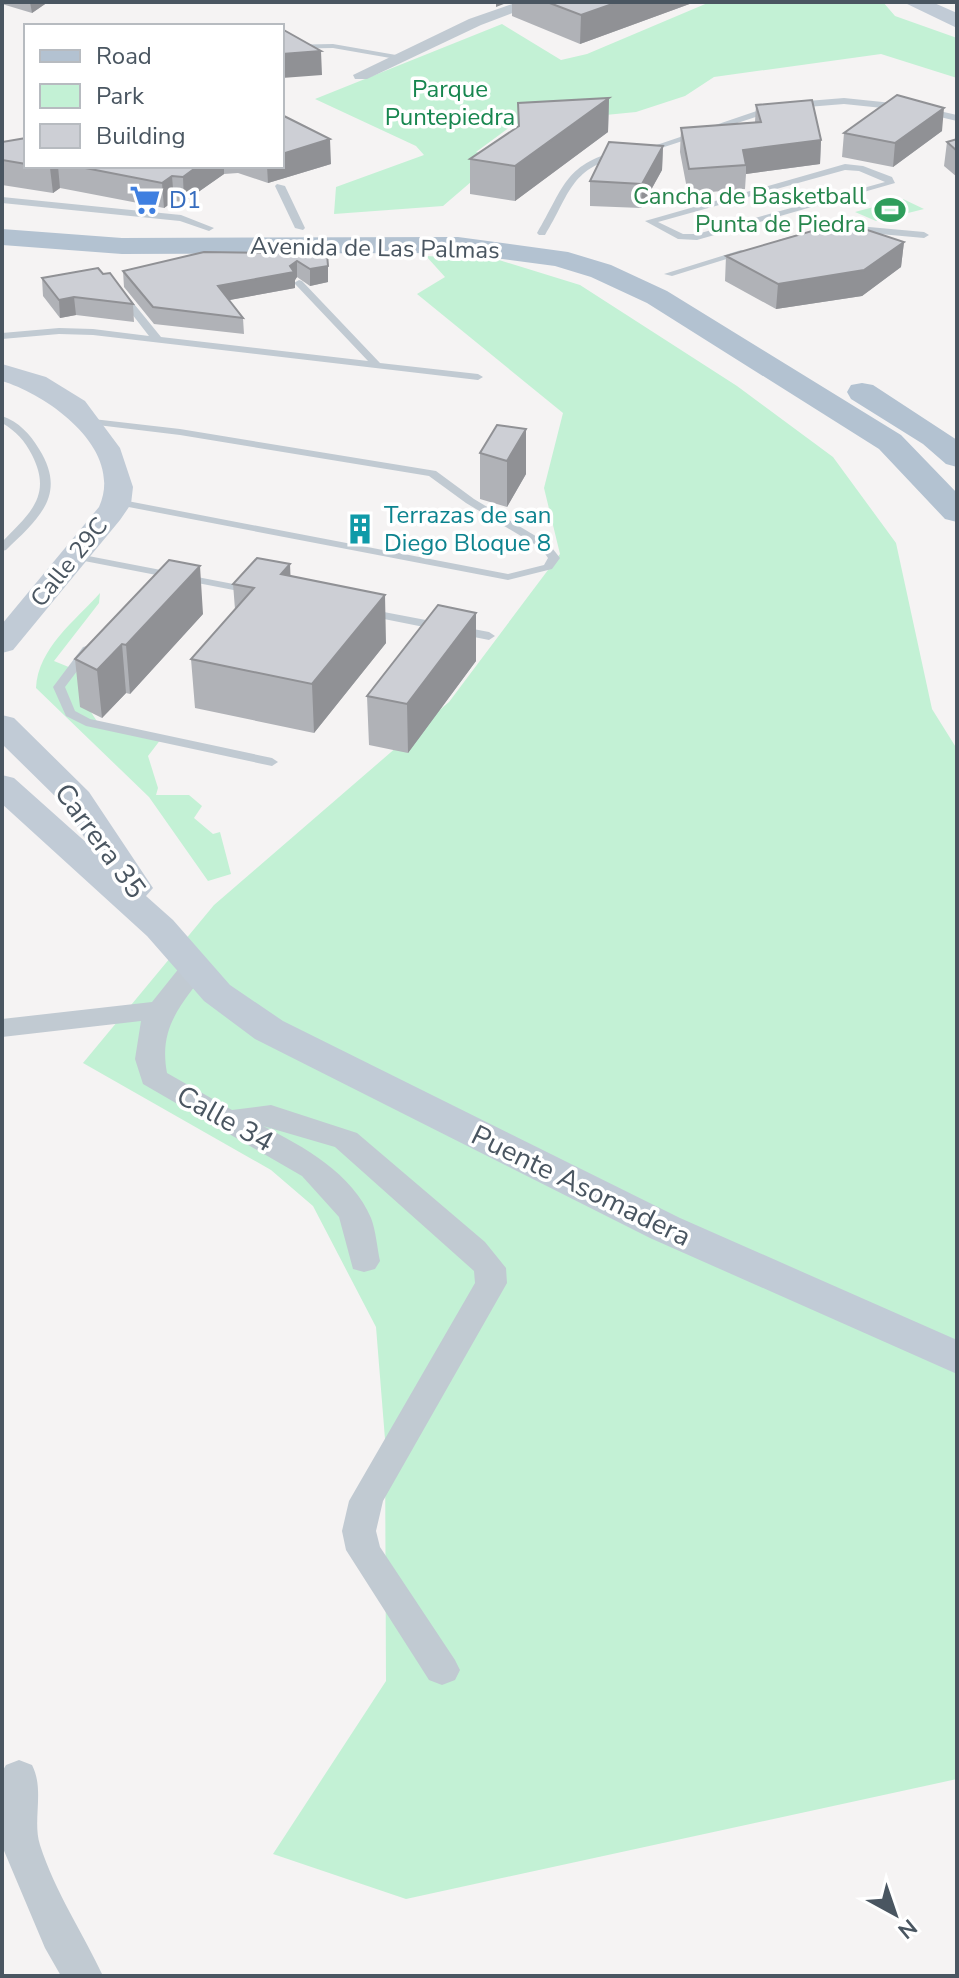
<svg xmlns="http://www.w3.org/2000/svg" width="959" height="1978" viewBox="0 0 959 1978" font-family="'Nunito Sans',sans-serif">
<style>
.green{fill:#c3f1d5}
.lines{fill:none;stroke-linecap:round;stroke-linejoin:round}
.lane{fill:#c1cad2;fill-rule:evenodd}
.street{fill:#c1cad2;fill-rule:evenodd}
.secondary{fill:#c1cbd6;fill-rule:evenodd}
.primary{fill:#b3c2d1;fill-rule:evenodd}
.wall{fill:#b0b2b7}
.shaded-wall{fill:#909195}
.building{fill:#cdcfd5;stroke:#909195;stroke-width:2}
.labels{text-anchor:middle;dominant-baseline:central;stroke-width:7;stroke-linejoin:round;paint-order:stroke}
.far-park-label{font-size:24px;fill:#17864f;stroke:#fff}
.far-leisure-label{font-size:24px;fill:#27864d;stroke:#fff;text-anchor:end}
.far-shop-label{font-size:24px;fill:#366cbe;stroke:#fff;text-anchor:start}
.far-street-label{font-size:24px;fill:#4a5661;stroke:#fff}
.far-culture-label{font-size:24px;fill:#0d838f;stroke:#fff;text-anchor:start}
.street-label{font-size:28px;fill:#4a5661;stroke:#fff}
</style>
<rect width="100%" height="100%" fill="#f5f3f3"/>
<path class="green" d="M710,2H883L895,16L957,38V78L881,54L714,77L685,96L636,112L514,124L476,152L500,157L443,206L334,214L336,187L424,155L416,146L315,99L502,24L561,60L587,54Z
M903,199L924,209L876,221L855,212Z
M426,256L499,260L580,285L737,386L833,457L896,543L932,709L957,749V1779L406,1899L273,1854L386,1681L385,1439L376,1327L313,1206L271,1170L83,1063L214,905L449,702L560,554L544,488L563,413L417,294L445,277Z
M100,593L99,603L54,661L76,670L89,709L100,726L161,739L148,756L158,788L156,795H189L202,806L194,818L213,834L220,832L231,874L208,881L149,797L36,688C38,648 75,621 100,593Z"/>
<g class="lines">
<path class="lane" d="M333,44L396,55L400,57L396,59L333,48L282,49V45Z
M844,98L902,104L906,107L902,110L844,104L795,108L791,105L795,102Z
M771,106L774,107V111L649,152L642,150Z
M926,108L957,115V121L923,113L922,111Z
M618,151L622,154L621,156C569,169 570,195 545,235H539L537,233C563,190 564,164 618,151Z
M845,164L863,166L892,177L895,183L697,240L678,239L645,221ZM845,170L859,171L885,182L697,234H683L658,222Z
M277,184L285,186L305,228L303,230L295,228L275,186Z
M2,197L181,215L214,228L209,231L180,221L2,203Z
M836,224L924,232L929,235L924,238L836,230L783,243L778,240Z
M741,250L749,252L672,276L664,274Z
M299,280L302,281L380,363L478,374L483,377L478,380L93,335L59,334L2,339V333L59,328L93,329L149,336L118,296L123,293L126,294L161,337L368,361L296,285L294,283Z
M2,416C19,422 30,434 39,449C68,495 38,519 6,550L2,551V542C29,514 53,496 32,455C25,441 16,431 2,423Z
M93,419L180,429L436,471L474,499L549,544L560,558L552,569L508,580L113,504L112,502L117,499L508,574L544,565L548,558L541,548L466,503L429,476L180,435L89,424V420Z
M78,554L249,587L255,590L249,593L74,559L72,557Z
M368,609L489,632L495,636L489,640L364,615V611Z
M87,646L93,650L65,687L75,711L90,719L272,758L278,762L272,766L86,726L66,716L53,687L83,647Z"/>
<path class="street" d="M518,2H541L481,25L367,79H355L353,75L469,19Z
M194,960L204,962L208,968C183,1004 158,1025 167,1073L232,1110L271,1105L357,1133L485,1242L506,1268L507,1283L383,1501L376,1531L380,1547L455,1660L460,1670L455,1680L442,1685L429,1680L346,1550L342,1531L349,1501L475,1283L474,1271L335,1147L263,1126C303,1146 353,1174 371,1218C376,1231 377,1247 380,1261L375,1269L364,1272L353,1269L339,1217L302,1176L143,1084L135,1059L141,1021L2,1037V1019L152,1002L184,962Z
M19,1760L32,1765C45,1790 32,1820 40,1845C55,1892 83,1933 103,1976H61L45,1948L2,1846V1772L6,1765Z"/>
<path class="secondary" d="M903,2H932L957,13V28Z
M2,364L46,377L85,401L120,448L133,487L131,504L120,520L13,650L2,653V624L99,507C125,449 48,395 2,381Z
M2,715L14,718L89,792L153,888L146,896L173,920L230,985L283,1021L680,1218L957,1340V1374L650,1238L255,1039L204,1001L147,936L2,804V775L14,778L89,845L64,805L2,744Z"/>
<path class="primary" d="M2,229L122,238L458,237L568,252L611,265L667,291L901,435L957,493V522L945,519L879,449L647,303L591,277L555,266L458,253L122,254L2,245Z
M862,383L873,385L957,440V467L946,464L923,444L851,399L847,392L851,385Z"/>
</g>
<path class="wall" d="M2,2H48L32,13L2,4Z
M512,2H695L580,44L512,16Z
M609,98L608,132L515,201L470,194V159L518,127V103Z
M756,105L821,140L820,164L746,174L745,189L688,194L680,152L681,128L755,122Z
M942,131L893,167L842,157L844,133Z
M26,138V166H282L331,164L268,183L238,173L224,174L184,202L174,201L164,208L60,188L53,193L2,185V142Z
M957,139V177L944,166L947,142Z
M663,146L662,170L641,208L590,206V181Z
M904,242L901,267L862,296L776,309L725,281L726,256Z
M327,254L328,282L310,286L297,277L295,280V288L229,300L243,318L244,334L154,324L124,287L123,271Z
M103,274L133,304L134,322L76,315L60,318L43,296L42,278Z
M526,429V474L507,507L480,499V453Z
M290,576L386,643L314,733L195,708L191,659L235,609L233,584Z
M476,613V661L408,753L369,745L367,696Z
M203,614L130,694L126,693L102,718L80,707L75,659Z"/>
<path class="shaded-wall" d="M30,2H48L32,13Z
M496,2H509L496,7Z
M618,2H695L580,44L581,15Z
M321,51L322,75L282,78V54Z
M609,98L608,132L515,201V166Z
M944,108L942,131L893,167L895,143Z
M330,139L331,164L268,183L267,166H282V154Z
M821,140L820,164L746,174V165L743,150Z
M663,146L662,170L641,208L642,184Z
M53,166H58L60,188L53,193L50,168Z
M198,166H224V174L184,202L183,177Z
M172,176L174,201L164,208L162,183Z
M904,242L901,267L862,296L776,309L778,284Z
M297,261V277L295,280V288L219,302L218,286L290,266Z
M328,266V282L310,286V269Z
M74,297L76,315L60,318L59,300Z
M526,429V474L507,507V461Z
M290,564L292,612L281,574Z
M200,566L203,614L130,694L126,645Z
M385,595L386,643L314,733L312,684Z
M476,613V661L408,753L407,704Z
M122,644L126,693L102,718L97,670Z"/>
<path class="building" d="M547,2H618L581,15Z
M282,29L321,51L282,54Z
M897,95L944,108L895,143L844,133Z
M609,98L515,166L470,159L519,126L518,103Z
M812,100L821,140L743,150L746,165L689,169L681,128L761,122L756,105Z
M282,115L330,139L282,154Z
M26,138V164L2,160V142Z
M957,139V151L947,142Z
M609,142L663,146L642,184L590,181Z
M75,166H198L183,177L172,176L162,183Z
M843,222L904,242L864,270L778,284L726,256Z
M204,252L327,254L328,266L310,269L297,261L290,266L294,272L218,286L243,318L153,307L123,271Z
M98,268L103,274L110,273L133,304L74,297L59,300L42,278Z
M497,425L526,429L507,461L480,453Z
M257,558L290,564L281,574L385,595L312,684L191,659L254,588L233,584Z
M169,560L200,566L126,645L122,644L97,670L75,659Z
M438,605L476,613L407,704L367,696Z"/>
<defs>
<g id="supermarket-bare" transform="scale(2.4)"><path d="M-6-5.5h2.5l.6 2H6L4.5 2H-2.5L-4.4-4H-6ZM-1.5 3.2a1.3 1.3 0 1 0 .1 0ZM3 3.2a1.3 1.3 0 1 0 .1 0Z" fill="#3f7fe0" stroke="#fff" stroke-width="2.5" paint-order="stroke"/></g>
<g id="stadium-bare" transform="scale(2.4)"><path d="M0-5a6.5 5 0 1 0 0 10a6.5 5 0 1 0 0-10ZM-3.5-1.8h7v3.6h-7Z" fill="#2e9e5b" stroke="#fff" stroke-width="2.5" paint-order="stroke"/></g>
<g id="building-bare" transform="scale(2.4)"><path d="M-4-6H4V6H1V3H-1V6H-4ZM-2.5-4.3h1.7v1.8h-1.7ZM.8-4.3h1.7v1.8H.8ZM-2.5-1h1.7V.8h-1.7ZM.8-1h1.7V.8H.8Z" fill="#0f9aa8" stroke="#fff" stroke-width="2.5" paint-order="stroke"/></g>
</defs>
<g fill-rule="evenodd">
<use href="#supermarket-bare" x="145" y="200"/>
<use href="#stadium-bare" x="890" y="210"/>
<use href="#building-bare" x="360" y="529"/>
</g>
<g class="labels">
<g class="far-park-label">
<text x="450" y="89">Parque<tspan x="450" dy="28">Puntepiedra</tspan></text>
</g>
<g class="far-leisure-label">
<text x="866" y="196">Cancha de Basketball<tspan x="866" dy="28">Punta de Piedra</tspan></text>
</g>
<g class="far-shop-label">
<text x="169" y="200">D1</text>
</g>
<g class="far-street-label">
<text transform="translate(375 248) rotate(1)">Avenida de Las Palmas</text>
<text transform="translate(69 562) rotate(-51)">Calle 29C</text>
</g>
<g class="far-culture-label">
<text x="384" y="515">Terrazas de san<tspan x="384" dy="28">Diego Bloque 8</tspan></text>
</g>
<g class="street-label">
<text transform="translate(100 841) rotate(54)">Carrera 35</text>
<text transform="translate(225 1119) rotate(29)">Calle 34</text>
<text transform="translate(581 1186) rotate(26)">Puente Asomadera</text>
</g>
</g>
<rect width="959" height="1978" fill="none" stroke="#4a5661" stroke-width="8"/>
<rect x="24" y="24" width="260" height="144" fill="#ffffff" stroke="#b7bbc0" stroke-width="2"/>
<rect x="40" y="50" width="40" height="12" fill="#b3c2d1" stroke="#b7bbc0" stroke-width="2"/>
<text x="96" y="64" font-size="24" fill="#4a5661">Road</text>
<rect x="40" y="84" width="40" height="24" fill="#c3f1d5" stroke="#b7bbc0" stroke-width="2"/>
<text x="96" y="104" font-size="24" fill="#4a5661">Park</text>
<rect x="40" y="124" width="40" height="24" fill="#cdcfd5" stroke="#b7bbc0" stroke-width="2"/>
<text x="96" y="144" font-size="24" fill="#4a5661">Building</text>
<g transform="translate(895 1914) rotate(140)" stroke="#ffffff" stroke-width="6" paint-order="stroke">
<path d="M0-6L14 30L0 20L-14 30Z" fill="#4a5661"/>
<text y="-12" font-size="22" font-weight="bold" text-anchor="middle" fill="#4a5661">N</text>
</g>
</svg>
